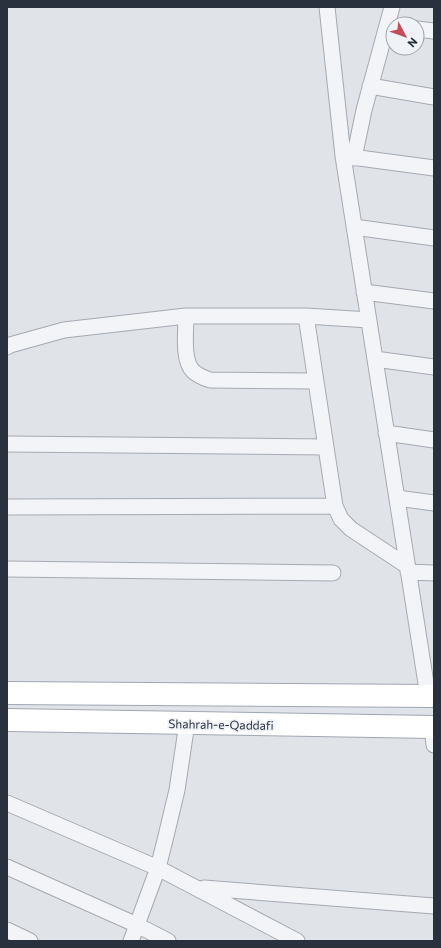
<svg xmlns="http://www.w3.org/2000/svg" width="441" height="948" viewBox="0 0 441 948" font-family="Commissioner,sans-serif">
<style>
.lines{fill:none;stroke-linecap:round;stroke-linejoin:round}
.street-casing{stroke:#a5aab2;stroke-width:17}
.primary-casing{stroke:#a0a7b3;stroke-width:24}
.street{stroke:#f2f4f7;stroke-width:15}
.primary{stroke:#fff;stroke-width:22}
.labels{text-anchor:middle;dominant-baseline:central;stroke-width:3.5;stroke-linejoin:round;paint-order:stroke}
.street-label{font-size:12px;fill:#29313e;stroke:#eff2f6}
</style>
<rect width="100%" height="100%" fill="#e0e3e8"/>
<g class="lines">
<g class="street-casing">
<path id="street" d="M327,7L343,156L428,696
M417,29L434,31
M370,86L434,97
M344,156L434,168
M354,158L364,110L392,7
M354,227L434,238
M364,292L434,301
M186,316C186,331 182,360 193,371C198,376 204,378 210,380L316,381
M306,316L335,506L341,519L351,529L407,566
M7,347L10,345L64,330L186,316H306L369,320
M375,359L434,367
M386,433L434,440
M7,444L325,447
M397,498L434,503
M7,507L335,506
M7,569L333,573
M408,572L434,573
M432,727L434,745
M7,803L158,868L297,941
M7,867L137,925L168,941
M204,888L434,906
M7,930L30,941
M131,941L158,868L166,836L177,790L187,723"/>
</g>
<g class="primary-casing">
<path id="primary" d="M7,693L434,696
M7,720L434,727"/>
</g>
<use href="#street" class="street"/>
<use href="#primary" class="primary"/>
</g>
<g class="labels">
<g class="street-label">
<text transform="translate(221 724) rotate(1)">Shahrah-e-Qaddafi</text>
</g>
</g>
<rect width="441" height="948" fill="none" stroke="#29313e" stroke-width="16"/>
<g transform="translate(405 36) rotate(131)"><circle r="19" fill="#eff2f6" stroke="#a0a5ac"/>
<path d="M0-3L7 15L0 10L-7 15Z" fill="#c64c5b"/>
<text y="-6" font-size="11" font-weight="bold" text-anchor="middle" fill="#29313e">N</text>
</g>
</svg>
